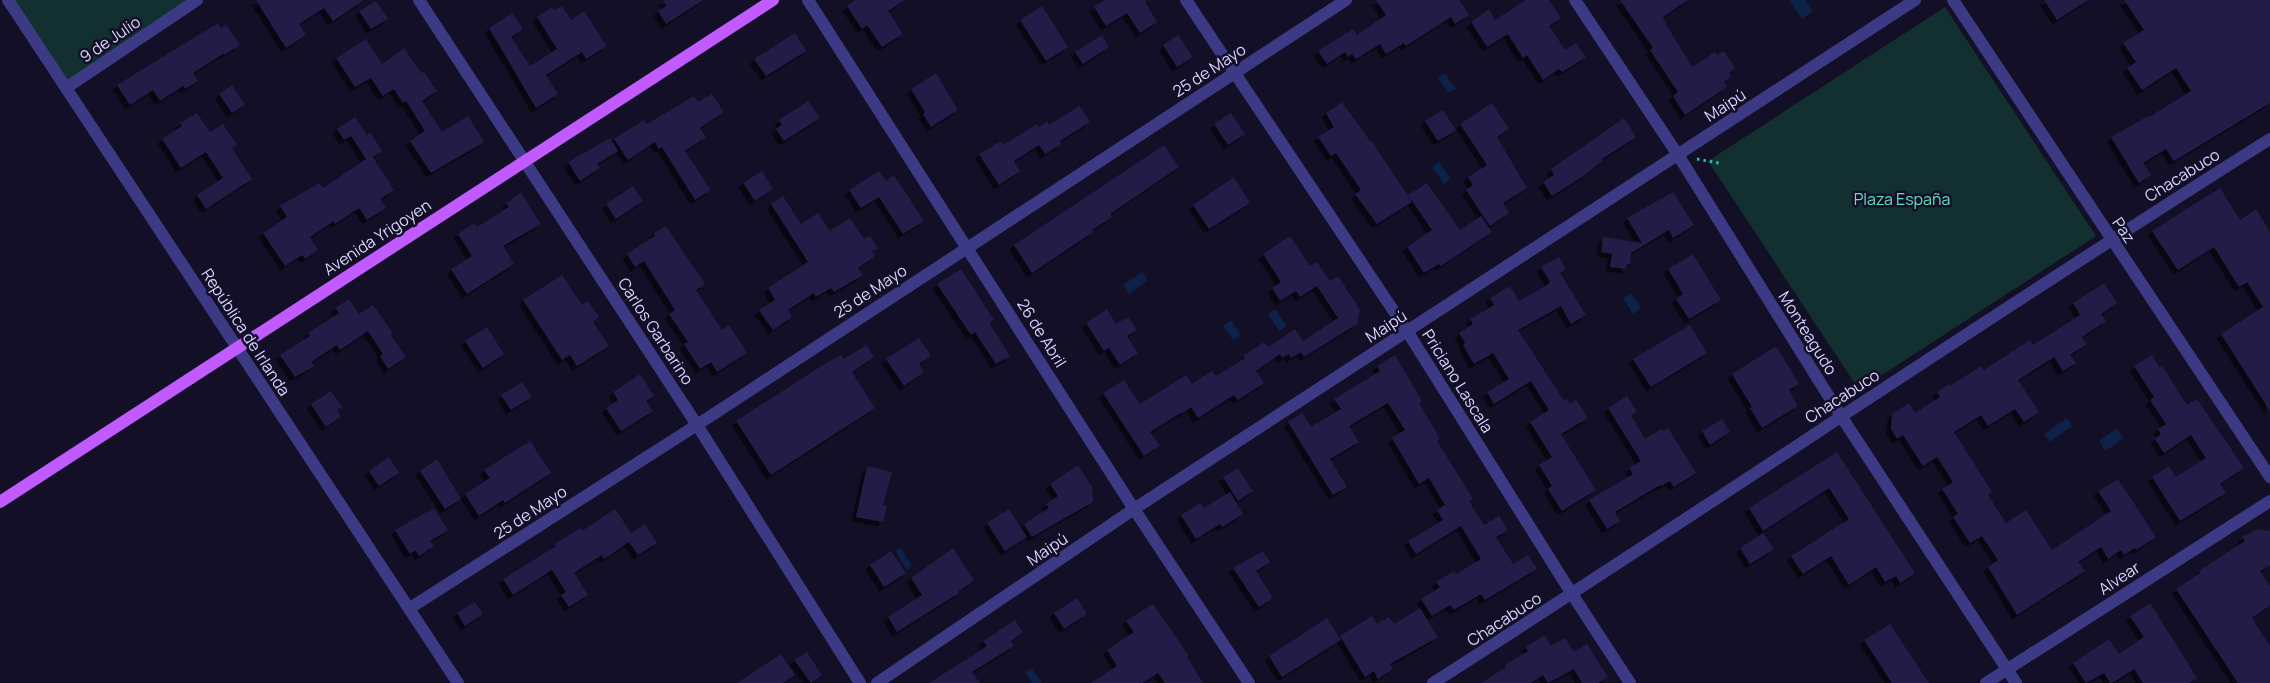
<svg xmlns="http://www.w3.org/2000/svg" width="2270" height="683" viewBox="0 0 2270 683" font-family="Manrope,sans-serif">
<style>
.green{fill:#12302f}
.water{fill:#0c2248}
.building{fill:#241b47;filter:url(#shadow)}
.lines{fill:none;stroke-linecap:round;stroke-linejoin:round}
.path{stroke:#2fb8b0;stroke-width:3;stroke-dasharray:2.5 4;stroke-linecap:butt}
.minor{stroke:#3d3a85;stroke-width:12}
.major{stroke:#c25bff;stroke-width:12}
.labels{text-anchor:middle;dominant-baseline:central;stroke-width:5;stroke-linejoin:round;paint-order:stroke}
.street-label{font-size:16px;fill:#d9d4ff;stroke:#130f26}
.park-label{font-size:16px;fill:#5fe0c0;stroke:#130f26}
</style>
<defs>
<filter id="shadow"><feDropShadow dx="-4.5" dy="4.5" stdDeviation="0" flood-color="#0009"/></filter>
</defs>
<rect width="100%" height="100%" fill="#130f26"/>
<path class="green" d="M8,0H197L66,88Z
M1945,7L2096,236L1859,390L1708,161Z"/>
<path class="water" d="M1789,0H1806L1813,11L1802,19Z
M1445,73L1456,89L1448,93L1438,78Z
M1439,162L1451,179L1444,184L1432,167Z
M1142,272L1148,280L1129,294L1123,285Z
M1631,293L1641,308L1633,314L1623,298Z
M1275,309L1287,326L1279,331L1268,314Z
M1231,320L1241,335L1233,340L1223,326Z
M2067,418L2072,426L2050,442L2044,434Z
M2117,428L2123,438L2106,451L2099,441Z
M901,548L912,566L907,570L895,551Z
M1032,668L1042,683H1032L1025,672Z"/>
<path class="building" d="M256,0H364L333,21L324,8L299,24L306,35L286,48Z
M663,0H703L666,24L658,11L666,6Z
M855,0H905L888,11L903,34L882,47L867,25L862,29L847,6Z
M1105,0H1148L1145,2L1157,22L1140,33L1127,13L1106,26L1094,7Z
M1376,0H1459L1469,15L1455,24L1451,17L1406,46L1404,43L1386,54L1380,44L1356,59L1352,54L1348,57L1345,52L1327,64L1318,51L1353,29L1357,35L1386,15Z
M1526,0H1549L1561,18L1549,26L1565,50L1576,43L1586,57L1562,72L1559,69L1543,80L1527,55L1523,58L1508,34L1487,47L1471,22L1489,9L1495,20Z
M1620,0H1688L1663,17L1666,24L1692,67L1715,52L1717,55L1724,51L1735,68L1729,73L1731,77L1724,82L1727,87L1685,115L1673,96L1678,92L1650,50L1653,48Z
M2044,0H2088L2057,20Z
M2124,0H2270V103L2174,161L2166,149L2143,163L2151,175L2139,183L2111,137L2148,116L2149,117L2191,91L2176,68L2142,90L2127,68L2136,62L2123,43L2144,30Z
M376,1L388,19L371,29L359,11Z
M562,6L571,20L584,11L607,46L586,59L582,52L546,75L558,94L536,108L489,28L512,13L523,29L511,37L530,66L557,49L537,17L552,7L554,10Z
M1042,6L1068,47L1046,61L1020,20Z
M218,23L221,28L226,25L240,45L224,55L223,54L193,73L198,81L185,89L183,86L160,101L153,90L130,105L117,85Z
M795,33L806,51L766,76L754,59Z
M1102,35L1109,47L1083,64L1075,52Z
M1178,35L1193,57L1177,67L1163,45Z
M366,39L382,64L404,48L421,73L424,72L437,91L422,101L442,132L468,116L484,142L431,173L410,141L425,131L406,101L403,103L394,89L383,96L371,78L355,87L336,58Z
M936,73L958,110L931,127L923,114L925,112L911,89Z
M232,85L245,105L232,113L219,94Z
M712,94L724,112L700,128L706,137L685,151L711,190L695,200L662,147L659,149L655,142L628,160L614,139L644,120L647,124L694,96L698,102Z
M808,101L820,118L784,141L776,129L782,125L779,120Z
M1342,102L1370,141L1371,140L1412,202L1377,224L1355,194L1361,190L1336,153L1331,156L1318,137L1334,127L1326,113Z
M1492,103L1509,129L1497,137L1527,188L1503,203L1509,213L1490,226L1466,190L1473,185L1468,177L1487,165L1460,124Z
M1080,106L1090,122L1060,141L1061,144L1045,154L1039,145L1014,161L1020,171L999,185L979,154L1001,141L1003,145L1037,124L1039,127L1047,121L1049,125Z
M1443,110L1456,130L1438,141L1425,121Z
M197,113L210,132L223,124L237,145L232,148L252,179L206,209L197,195L223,178L206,152L181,168L162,139L182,126L180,123Z
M1231,113L1245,134L1228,145L1214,124Z
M355,117L367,135L370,132L382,151L373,157L394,190L380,199L386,208L367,220L359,208L335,224L334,221L310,237L318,250L305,259L302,255L285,266L263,233L287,217L280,206L319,183L323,188L366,159L351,136L344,140L337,129Z
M1624,118L1636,137L1602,159L1603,160L1582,177L1552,196L1543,182L1554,175L1551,169Z
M610,138L618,151L597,164L600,168L580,181L568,162Z
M1164,145L1179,167L1110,214L1112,217L1092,230L1093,232L1032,273L1014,245Z
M762,171L773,189L755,201L743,183Z
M879,171L886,181L894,175L924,221L903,234L879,197L861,208L849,190Z
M1234,177L1250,203L1209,229L1193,205Z
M1427,183L1460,230L1481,216L1492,232L1441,266L1439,264L1424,273L1407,247L1432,230L1408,195Z
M633,186L643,201L616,219L606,204Z
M2220,188L2240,220L2256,209L2270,232V411L2221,334L2263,307L2247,282L2239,287L2214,247L2178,270L2152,231Z
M1673,192L1694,225L1673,238L1669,230L1631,253L1630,264H1627L1626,269L1610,267L1612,254L1601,252L1603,237L1642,243L1627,218Z
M521,193L541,224L503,246L514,264L467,294L451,269L472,256L458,234L474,223L477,227L509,207L506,203Z
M783,196L801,224L818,213L830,231L850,218L864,239L870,236L878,248L872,251L875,256L858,268L863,275L834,292L831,288L816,297L814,293L788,310L792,317L773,330L759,310L775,300L768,288L808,262L771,204Z
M666,226L705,284L696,290L722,330L729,325L747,353L717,372L711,362L700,369L684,344L688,342L669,314L675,310L644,261L635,267L627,254L655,236L654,233Z
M1290,236L1310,266L1317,262L1330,281L1338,276L1360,310L1357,324L1304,357L1301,352L1291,358L1289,354L1282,358L1280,354L1256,371L1264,383L1238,400L1234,395L1198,418L1191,407L1183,413L1182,412L1150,432L1160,446L1144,456L1103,393L1124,380L1140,404L1186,375L1192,384L1212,371L1216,376L1245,358L1243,356L1264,342L1268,347L1295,329L1303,341L1338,318L1317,286L1300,297L1296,291L1280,301L1272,288L1281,282L1263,254Z
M1693,254L1721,300L1689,319L1676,299L1683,294L1668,269Z
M1559,257L1566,269L1560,273L1586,315L1571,324L1561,306L1518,330L1564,401L1567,399L1570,404L1576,400L1588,418L1561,434L1596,490L1562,511L1548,489L1552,486L1539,465L1552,457L1530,422L1549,410L1531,381L1494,404L1487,392L1509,379L1493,353L1474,364L1463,345L1465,343L1459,333L1473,324L1470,319L1494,305L1490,298L1510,286L1519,301L1547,285L1550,282L1541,267Z
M961,269L994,320L989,323L1010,356L996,364L975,332L971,335L937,284Z
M562,275L582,305L588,301L599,317L593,322L609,346L577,366L570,355L562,360L523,300Z
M2104,283L2117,303L2101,314L2106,321L2082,337L2087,344L2070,355L2076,363L2063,371L2054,357L2018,380L2039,412L2024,422L2015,409L1988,426L1981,415L1954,432L1992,492L1988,495L2006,523L2026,510L2052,550L2111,511L2098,491L2118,479L2156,537L2136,550L2135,548L2124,555L2121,550L2108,559L2101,547L2078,562L2085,571L2017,615L1988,567L1998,560L1982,536L1970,543L1953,517L1958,514L1942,489L1953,482L1937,457L1923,466L1903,435L1897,439L1891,429L1892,414L1909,403L1915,413L1940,397L1937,392L1949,384L1950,386L1981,366L1984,370L2030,340L2033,345L2080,315L2073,303Z
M349,299L359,314L373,305L393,333L391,335L406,357L388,369L380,356L383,354L368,331L340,350L337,345L311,362L314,366L295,377L280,355L310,336L308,333L339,313L335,308Z
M1107,309L1116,324L1128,317L1137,330L1127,336L1138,353L1120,365L1109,348L1104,351L1086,323Z
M1690,325L1707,353L1651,387L1633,359Z
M487,327L504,354L483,368L465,341Z
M919,338L931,356L919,364L924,372L904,386L886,359Z
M866,345L874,357L852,372L875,408L771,475L736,421L823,365L841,355L844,359Z
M1776,346L1799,384L1789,390L1798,406L1762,428L1750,408L1752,407L1732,374Z
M1395,355L1422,401L1419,403L1440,439L1437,441L1473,499L1469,501L1484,525L1499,516L1508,530L1496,537L1513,564L1528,555L1537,569L1485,600L1481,594L1454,610L1450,605L1432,616L1421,599L1440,587L1436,582L1454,571L1456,574L1481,559L1461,526L1416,554L1408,541L1443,520L1437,510L1445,505L1429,478L1419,484L1392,438L1405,430L1388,403L1349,426L1359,442L1330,459L1347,487L1333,495L1288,422L1302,413L1311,427L1341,409L1334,399L1380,371L1377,366Z
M2152,355L2159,367L2162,365L2187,405L2197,399L2244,468L2220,484L2226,493L2180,521L2152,477L2169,466L2176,477L2206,458L2191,435L2164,453L2155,439L2161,434L2158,429L2166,424L2150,400L2154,397L2134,366Z
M640,374L654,396L646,401L653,411L621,431L606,408L618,400L613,392Z
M522,382L532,397L511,410L501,395Z
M331,391L342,407L337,410L341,417L326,427L311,404Z
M1627,396L1637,412L1631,415L1645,439L1661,429L1663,431L1668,428L1696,473L1674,487L1670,481L1661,486L1660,485L1615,512L1620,521L1607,529L1589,500L1633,474L1629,468L1641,461L1608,408Z
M1722,419L1730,432L1710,445L1702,431Z
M530,441L551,473L505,503L503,500L479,516L465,494L490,478L484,470Z
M1837,452L1915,573L1900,583L1896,576L1885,582L1876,567L1849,585L1831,556L1803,574L1791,556L1849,519L1829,488L1763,531L1749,508Z
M389,457L399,473L379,486L369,471Z
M437,459L461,499L445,509L420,471Z
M1078,465L1092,487L1093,502L1032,537L1024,524L1049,508L1046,504L1058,496L1050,484Z
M868,466L892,472L883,505L887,506L883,522L856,517L866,471Z
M1238,468L1253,491L1238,501L1223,477Z
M1230,492L1243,514L1222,527L1220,524L1196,539L1181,515L1200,503L1204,508Z
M434,508L448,530L430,541L434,546L419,556L416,550L410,554L395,530Z
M615,509L631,533L645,524L657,543L638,555L629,542L604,559L602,555L574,573L588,595L569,607L561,595L566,592L552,570L513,595L503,579L556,546L555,544L580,528L582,531Z
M1009,509L1027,537L1005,551L987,523Z
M2258,529L2270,531V565L2260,571L2270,586V605L2252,618L2270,646V683H2238L2176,589L2200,573L2199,571L2245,541L2242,537Z
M1763,533L1774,549L1750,564L1740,548Z
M953,548L974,580L958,592L959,593L897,632L888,617L922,595L911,578Z
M891,551L906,573L884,587L870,565Z
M1263,551L1270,562L1256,571L1273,598L1259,607L1233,568Z
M1077,598L1087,614L1064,629L1054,613Z
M475,602L483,614L465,626L457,613Z
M2150,603L2197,678L2189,683H2143L2134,669L2112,683H2110L2104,673L2086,683L2073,663L2109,639L2119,654L2144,637L2130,616Z
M1153,604L1189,656L1187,657L1203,683H1165L1158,673L1142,683H1091L1117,666L1107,650L1134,632L1126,621Z
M1420,608L1438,637L1390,664L1393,669L1378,679L1374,671L1365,677L1340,636L1372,616L1377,624L1389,617L1394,624Z
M1327,618L1341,640L1282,677L1269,656Z
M1015,620L1023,632L1011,641L1014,646L972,672L980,683H929L987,646L983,641Z
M1890,624L1929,683H1892L1864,640Z
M1545,635L1551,646L1565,638L1574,652L1587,644L1608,677L1598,683H1582L1574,669L1548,683L1543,675L1531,683H1481L1506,667L1505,665L1528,651L1526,647Z
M807,652L822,675L811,683L794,660Z
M781,654L795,675L783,683H737Z"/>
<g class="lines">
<path class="path" d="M1697,159L1719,163
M1855,389L1860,379"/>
<path class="minor" d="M8,0L458,683
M419,0L697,425L860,683
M808,0L1134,509L1249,683
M1186,0L1407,331L1572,594L1630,683
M1575,0L1678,155L1841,416L2016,683
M1953,0L2270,477
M66,88L197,0
M410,608L697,425L1346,0
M877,683L1134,509L1915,0
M1433,683C1713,504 1988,316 2270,139
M1986,683L2270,501"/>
<path class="major" d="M0,502L773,0"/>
</g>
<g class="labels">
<g class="street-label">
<text transform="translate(110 39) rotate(-34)">9 de Julio</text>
<text transform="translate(1209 70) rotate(-33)">25 de Mayo</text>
<text transform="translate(1725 105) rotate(-33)">Maipú</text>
<text transform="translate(2182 175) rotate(-32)">Chacabuco</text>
<text transform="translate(2124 230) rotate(56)">Paz</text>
<text transform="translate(377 237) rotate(-33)">Avenida Yrigoyen</text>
<text transform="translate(870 291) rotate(-33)">25 de Mayo</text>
<text transform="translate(1386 326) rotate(-33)">Maipú</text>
<text transform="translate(656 331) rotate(57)">Carlos Garbarino</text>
<text transform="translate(246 332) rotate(57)">República de Irlanda</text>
<text transform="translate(1042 333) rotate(58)">26 de Abril</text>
<text transform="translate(1808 333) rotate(58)">Monteagudo</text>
<text transform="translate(1458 381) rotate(58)">Priciano Lascala</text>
<text transform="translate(1842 396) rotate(-33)">Chacabuco</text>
<text transform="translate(530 512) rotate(-33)">25 de Mayo</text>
<text transform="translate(1047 549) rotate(-34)">Maipú</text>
<text transform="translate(2119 578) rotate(-33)">Alvear</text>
<text transform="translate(1504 619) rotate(-33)">Chacabuco</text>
</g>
<g class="park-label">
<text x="1902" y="199">Plaza España</text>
</g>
</g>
</svg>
